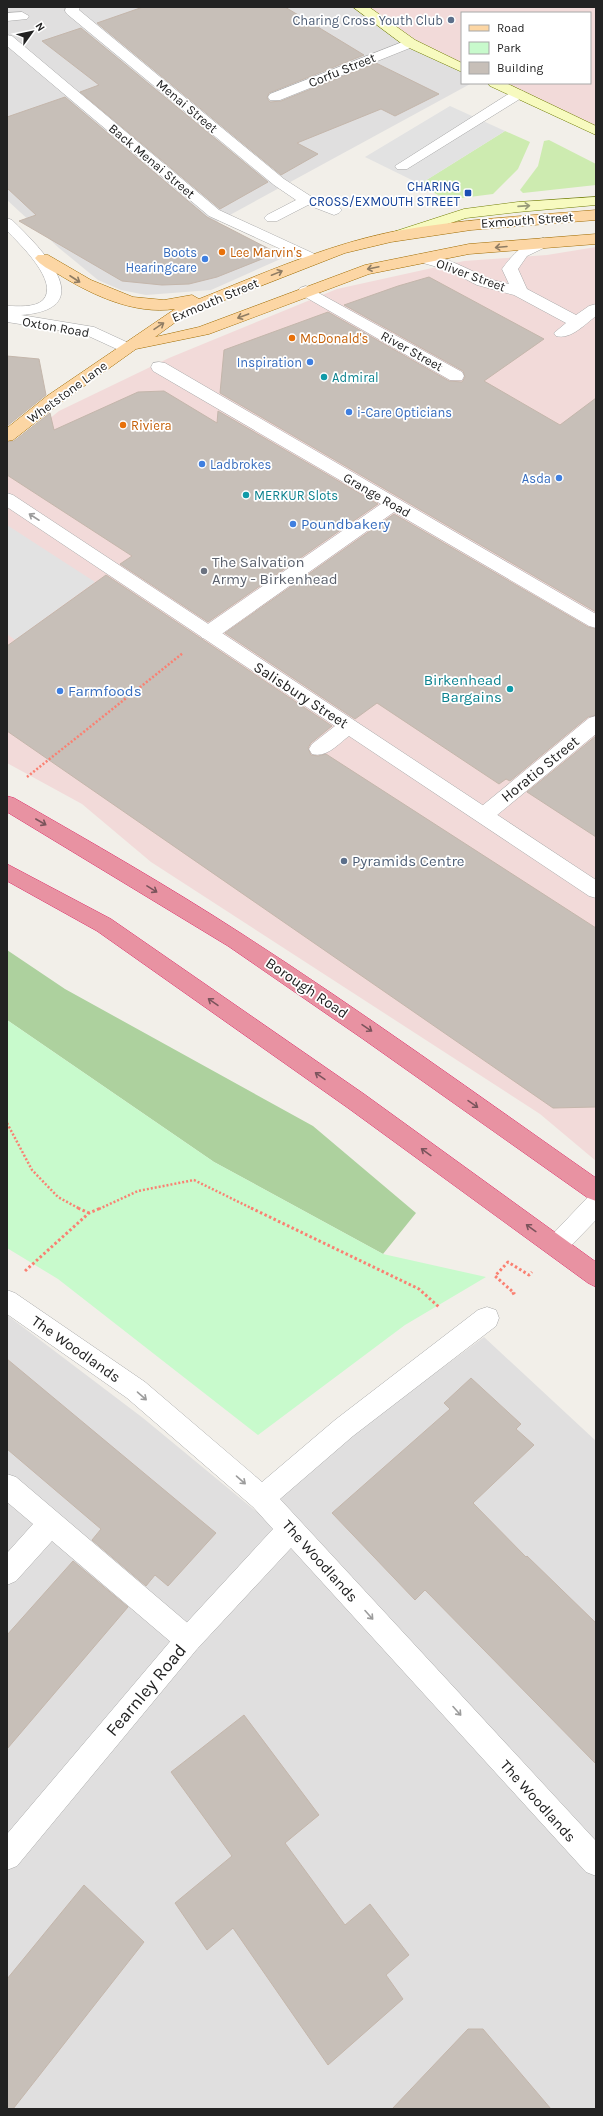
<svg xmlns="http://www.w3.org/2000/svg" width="603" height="2116" viewBox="0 0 603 2116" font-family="Karla,sans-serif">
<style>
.residential{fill:#e0dfdf}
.commercial{fill:#f2dad9}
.grass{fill:#cdebb0}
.forest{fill:#add19e}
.park{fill:#c8facc}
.parking{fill:#e2e2e2}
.building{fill:#c7bfb8;stroke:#c4b6ab}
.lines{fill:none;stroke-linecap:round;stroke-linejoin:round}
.lane-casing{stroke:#a9a9a9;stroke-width:1}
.street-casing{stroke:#a9a9a9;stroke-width:1}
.secondary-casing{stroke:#707d05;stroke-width:1}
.primary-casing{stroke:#a06b00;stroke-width:1}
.highway-casing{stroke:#dc2a67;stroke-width:1}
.path-far1{stroke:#fa8072;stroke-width:2.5;stroke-dasharray:2 2;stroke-linecap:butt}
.path{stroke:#fa8072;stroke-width:3;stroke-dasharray:2.5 2.5;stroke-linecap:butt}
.lane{fill:#fff;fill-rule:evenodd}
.street{fill:#fff;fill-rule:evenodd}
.secondary{fill:#f7fabf;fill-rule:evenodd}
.primary{fill:#fcd6a4;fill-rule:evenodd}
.highway{fill:#e892a2;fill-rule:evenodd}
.oneway{stroke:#979978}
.oneway2{stroke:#8f7c63}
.oneway3{stroke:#9c9c9c}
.oneway4{stroke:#7b545c}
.service-dot{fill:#5c6f8a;stroke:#fff;stroke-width:1.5}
.transit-dot{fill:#1a4fb4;stroke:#fff;stroke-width:1.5}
.food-dot{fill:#e8710a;stroke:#fff;stroke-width:1.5}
.shop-dot{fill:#3f7fe0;stroke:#fff;stroke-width:1.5}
.culture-dot{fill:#0f9aa8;stroke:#fff;stroke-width:1.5}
.worship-dot{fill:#6b7280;stroke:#fff;stroke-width:1.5}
.labels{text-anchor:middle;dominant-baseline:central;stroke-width:3.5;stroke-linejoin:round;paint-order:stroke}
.far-service-label{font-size:13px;fill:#4e5e75;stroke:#fff;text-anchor:end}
.far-street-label{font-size:13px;fill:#222;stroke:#fff}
.far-transit-label{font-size:13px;fill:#164399;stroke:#fff;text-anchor:end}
.far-shop-label{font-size:13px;fill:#366cbe;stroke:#fff;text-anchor:end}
.far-food-label{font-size:13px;fill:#c56008;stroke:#fff;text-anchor:start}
.far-culture-label{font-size:13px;fill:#0d838f;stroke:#fff;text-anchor:start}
.shop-label{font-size:15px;fill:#366cbe;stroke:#fff;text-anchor:start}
.worship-label{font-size:15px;fill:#5b616d;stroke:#fff;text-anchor:start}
.culture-label{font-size:15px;fill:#0d838f;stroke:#fff;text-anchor:end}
.street-label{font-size:15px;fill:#222;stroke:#fff}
.service-label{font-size:15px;fill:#4e5e75;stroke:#fff;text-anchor:start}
.near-street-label{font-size:18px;fill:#222;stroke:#fff}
</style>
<rect width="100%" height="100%" fill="#f2efe9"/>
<path class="residential" d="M7,7H360L462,68V83H472L217,222L285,257L211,290L146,295L121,290L98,280L59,248L7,200Z
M7,1315L143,1418L257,1512L355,1432L484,1337L596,1441V2109H7Z"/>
<path class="commercial" d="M360,7H596V131L495,83H590V13H462V68L410,43Z
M596,247V1161L540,1114L151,862L82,804L7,763V453L59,411L169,358L337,289L464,261L547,255Z"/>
<path class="grass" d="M505,131L530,142L518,169L493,194L446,200L420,184Z
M549,140L596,164V185L523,193L520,190L538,166L544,141Z"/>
<path class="forest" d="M7,950L65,989L313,1126L416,1213L383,1254L214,1162L7,1020Z"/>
<path class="park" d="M7,1020L214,1162L383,1254L486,1277L405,1325L258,1435L58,1279L7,1248Z"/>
<path class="parking" d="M450,106L505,131L420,184L365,157Z
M7,525L95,582L15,640L7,634Z"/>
<path class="building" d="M143,7H285L364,55L269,93L267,98L270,102L281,101L376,63L439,94L395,116L381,109L297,143L318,154L281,175L97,23Z
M81,28L268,182L220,209L80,92L99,85L42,41Z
M65,97L207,217L277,253L217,277L189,284L162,285L122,281L19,221L36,215L7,188V117Z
M429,277L544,339L484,381L560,425L596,398V612L220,393L224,350L328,312L449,381L462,382L465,377L463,371L344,305L398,286Z
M7,356L39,359L46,395L7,426Z
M164,391L217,423L218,411L378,504L208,622L120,564L132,556L7,475V442L14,441L50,413L54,430L138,392Z
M394,514L588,627L596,629V715L588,717L510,781L506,779L499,784L377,703L355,719L225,633Z
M106,575L332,726L311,743L308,748L311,755L318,756L326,754L596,928V1107L553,1108L7,731V646Z
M596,736V837L527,792Z
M7,1359L216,1533L168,1586L155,1575L146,1586L92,1540L101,1529L7,1449Z
M471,1378L521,1424L516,1429L534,1445L473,1503L526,1557L527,1556L596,1623V1764L425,1590L415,1600L332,1513L450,1409L444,1403Z
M73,1561L128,1607L7,1749V1635Z
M244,1715L319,1815L285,1843L345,1925L370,1904L409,1955L386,1975L403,1999L328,2065L233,1928L207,1950L175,1903L232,1856L171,1772Z
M84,1885L144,1942L13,2109H7V1979Z
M468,2029H483L551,2109H392Z"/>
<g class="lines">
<g class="lane-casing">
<path id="lane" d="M518,90L523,91L525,94L523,97L407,169H397L395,166L513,91Z
M543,238L548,240L551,243L548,246L527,256L518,269L527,289L576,315L589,306L596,304V316C585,324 571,340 556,336L554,333L566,323L514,295L477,285L448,270L416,261L413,258L416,255C435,250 470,271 488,278C494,281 502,282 509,284L502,269C514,253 523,243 543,238Z
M7,493L13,495L596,880V898L589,896L349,736C338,744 327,758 312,754L309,749L312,744L335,726L7,507Z
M596,1194V1220L564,1253L556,1256L548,1253L544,1246L548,1239L588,1197Z
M7,1474L16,1477L197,1631L201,1640L197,1649L188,1653L179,1649L52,1541L16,1581L7,1585V1553L33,1524L7,1502Z"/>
</g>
<g class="street-casing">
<path id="street" d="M66,7H80L79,10L284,179L312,197L339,207L342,210L339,213L334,215L308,205L277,221H267L264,218L267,215L296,200L274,185L67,14L65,11Z
M22,12L29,16L27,19L7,21V13Z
M7,35L12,36L219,210L319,256L322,259L319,262H309L209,216L7,46Z
M410,39L415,40L417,43L415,46L280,100H270L268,97L270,94Z
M7,218L12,220C41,248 102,309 21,315L94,327L133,345L135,348L133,351H121L84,334L7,322V306C17,306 35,308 43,300C60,282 19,243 7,231Z
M306,286L462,372L464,376L462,380H450L300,294L298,291L300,288Z
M159,362L165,363L596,614V628L589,626L394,512L216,638L209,639L202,638L200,633L202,628L381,504L153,371L151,367L153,363Z
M596,716V734L491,820L484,822L477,820L474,815L477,810L589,718Z
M7,1290L15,1293L145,1382L262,1482L335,1420L478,1310L487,1307L496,1310L499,1318L496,1326L353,1436L280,1499L596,1841V1876L586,1872L291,1548L197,1649L17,1866L7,1870V1834L179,1631L273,1529L253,1507L127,1398L7,1314Z"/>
</g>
<g class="secondary-casing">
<path id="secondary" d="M353,7H369L415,40L462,63V72L405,46Z
M488,83H506L596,126V135L490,86Z
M596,197V205L518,212L466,218L395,241L390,239L387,236L390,233L464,209L518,202Z"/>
</g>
<g class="primary-casing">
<path id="primary" d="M596,210V220L471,230L391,242L345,253L184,316L155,337L199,327L365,265L469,244L596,234V244L469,254L369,274L209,334L136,349L59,404L13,440L7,441V428L47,396L175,309C134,315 92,295 58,274C50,270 40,265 35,258L38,255H48L91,280L133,297L164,300L192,295L199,299C262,274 324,246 391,232C458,219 528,216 596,210Z"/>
</g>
<g class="highway-casing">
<path id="highway" d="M7,796L14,798C91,842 168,886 242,934C363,1012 479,1096 596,1178V1201L588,1198L363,1039L228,946L7,812Z
M7,864L111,919L364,1094L596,1262V1287L588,1283L348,1108L97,931L7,881Z"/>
</g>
<path class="path-far1" d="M27,777L183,653
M7,1123L32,1170L58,1197L80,1209
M99,1209L138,1191L194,1180L253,1209"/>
<path class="path" d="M78,1208L89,1213
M251,1208L419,1289L440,1308
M25,1271L89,1213L101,1208
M512,1294L514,1293L495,1276L508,1262L529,1275L532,1272"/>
<use href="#lane" class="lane"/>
<use href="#street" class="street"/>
<use href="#secondary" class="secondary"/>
<use href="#primary" class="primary"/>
<use href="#highway" class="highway"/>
</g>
<defs><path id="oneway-shaft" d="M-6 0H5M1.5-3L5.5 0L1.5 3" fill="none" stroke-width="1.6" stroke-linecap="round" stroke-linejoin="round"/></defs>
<use class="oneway" href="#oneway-shaft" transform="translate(524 206) rotate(-4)"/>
<g class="oneway2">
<use href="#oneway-shaft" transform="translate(501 247) rotate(175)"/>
<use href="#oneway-shaft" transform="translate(373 268) rotate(168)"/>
<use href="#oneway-shaft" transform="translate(277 273) rotate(-22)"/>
<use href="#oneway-shaft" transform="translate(75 279) rotate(33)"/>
<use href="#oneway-shaft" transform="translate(243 316) rotate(160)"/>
<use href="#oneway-shaft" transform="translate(159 326) rotate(-34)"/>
</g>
<g class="oneway3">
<use href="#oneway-shaft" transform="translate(34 517) rotate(-147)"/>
<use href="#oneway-shaft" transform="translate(142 1396) rotate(41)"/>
<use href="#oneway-shaft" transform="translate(241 1480) rotate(41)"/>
<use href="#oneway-shaft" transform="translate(369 1615) rotate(48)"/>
<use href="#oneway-shaft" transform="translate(457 1711) rotate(48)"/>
</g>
<g class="oneway4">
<use href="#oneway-shaft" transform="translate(41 822) rotate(30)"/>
<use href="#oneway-shaft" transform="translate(152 889) rotate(32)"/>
<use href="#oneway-shaft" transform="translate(213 1002) rotate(-145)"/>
<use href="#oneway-shaft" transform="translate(367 1028) rotate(34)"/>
<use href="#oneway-shaft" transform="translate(320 1076) rotate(-145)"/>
<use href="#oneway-shaft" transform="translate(473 1104) rotate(35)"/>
<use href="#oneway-shaft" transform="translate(426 1152) rotate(-144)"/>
<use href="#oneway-shaft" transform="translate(531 1228) rotate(-144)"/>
</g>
<g class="service-dot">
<circle cx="451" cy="20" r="4"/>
<circle cx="344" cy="861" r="4"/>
</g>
<rect class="transit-dot" x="464" y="189" width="8" height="8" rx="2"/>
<g class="food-dot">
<circle cx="222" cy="252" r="4"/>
<circle cx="292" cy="338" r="4"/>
<circle cx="123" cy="425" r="4"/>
</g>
<g class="shop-dot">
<circle cx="205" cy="259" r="4"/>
<circle cx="310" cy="362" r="4"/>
<circle cx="349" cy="412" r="4"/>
<circle cx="202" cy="464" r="4"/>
<circle cx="559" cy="478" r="4"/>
<circle cx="293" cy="524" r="4"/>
<circle cx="60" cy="691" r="4"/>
</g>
<g class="culture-dot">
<circle cx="324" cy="377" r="4"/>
<circle cx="246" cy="495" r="4"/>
<circle cx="510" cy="689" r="4"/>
</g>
<circle class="worship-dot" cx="204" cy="571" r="4"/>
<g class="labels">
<g class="far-service-label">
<text x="443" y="20">Charing Cross Youth Club</text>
</g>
<g class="far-street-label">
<text transform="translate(342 70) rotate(-22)">Corfu Street</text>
<text transform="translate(187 106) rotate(40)">Menai Street</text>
<text transform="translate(152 161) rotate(40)">Back Menai Street</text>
<text transform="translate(527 220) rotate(-4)">Exmouth Street</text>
<text transform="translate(471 275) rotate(20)">Oliver Street</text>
<text transform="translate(215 300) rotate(-23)">Exmouth Street</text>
<text transform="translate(56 327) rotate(10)">Oxton Road</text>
<text transform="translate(412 351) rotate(29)">River Street</text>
<text transform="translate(67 392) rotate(-36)">Whetstone Lane</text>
<text transform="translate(377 495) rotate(30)">Grange Road</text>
</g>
<g class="far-transit-label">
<text x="460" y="186">CHARING<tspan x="460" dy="15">CROSS/EXMOUTH STREET</tspan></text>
</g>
<g class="far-shop-label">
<text x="197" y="252">Boots<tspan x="197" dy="15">Hearingcare</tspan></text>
<text x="302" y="362">Inspiration</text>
<text x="357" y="412" text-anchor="start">i-Care Opticians</text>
<text x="210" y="464" text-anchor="start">Ladbrokes</text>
<text x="551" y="478">Asda</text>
</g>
<g class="far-food-label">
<text x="230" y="252">Lee Marvin's</text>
<text x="300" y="338">McDonald's</text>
<text x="131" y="425">Riviera</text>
</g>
<g class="far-culture-label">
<text x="332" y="377">Admiral</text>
<text x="254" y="495">MERKUR Slots</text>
</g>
<g class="shop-label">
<text x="301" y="524">Poundbakery</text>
<text x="68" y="691">Farmfoods</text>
</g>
<g class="worship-label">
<text x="212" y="562">The Salvation<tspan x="212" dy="17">Army - Birkenhead</tspan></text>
</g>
<g class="culture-label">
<text x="502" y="680">Birkenhead<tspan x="502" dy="17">Bargains</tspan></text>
</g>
<g class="street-label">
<text transform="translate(301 695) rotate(33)">Salisbury Street</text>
<text transform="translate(540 769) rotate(-39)">Horatio Street</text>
<text transform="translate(307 988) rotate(34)">Borough Road</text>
<text transform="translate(76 1349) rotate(35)">The Woodlands</text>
<text transform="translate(320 1561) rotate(48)">The Woodlands</text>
<text transform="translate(538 1801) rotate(48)">The Woodlands</text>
</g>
<g class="service-label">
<text x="352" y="861">Pyramids Centre</text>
</g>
<g class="near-street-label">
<text transform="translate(146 1690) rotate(-50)">Fearnley Road</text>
</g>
</g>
<rect width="603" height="2116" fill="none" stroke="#222222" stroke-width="16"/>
<rect x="461" y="12" width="130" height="72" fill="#ffffff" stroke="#a7a7a7"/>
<rect x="469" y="25" width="20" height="6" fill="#fcd6a4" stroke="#a7a7a7"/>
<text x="497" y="32" font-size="12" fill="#222222">Road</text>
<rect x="469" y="42" width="20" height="12" fill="#c8facc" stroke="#a7a7a7"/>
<text x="497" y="52" font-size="12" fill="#222222">Park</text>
<rect x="469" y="62" width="20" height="12" fill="#c7bfb8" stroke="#a7a7a7"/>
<text x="497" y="72" font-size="12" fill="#222222">Building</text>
<g transform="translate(32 32) rotate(57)" stroke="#ffffff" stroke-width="3" paint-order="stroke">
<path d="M0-3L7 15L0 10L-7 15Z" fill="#222222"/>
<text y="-6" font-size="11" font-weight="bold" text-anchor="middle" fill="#222222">N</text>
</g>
</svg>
